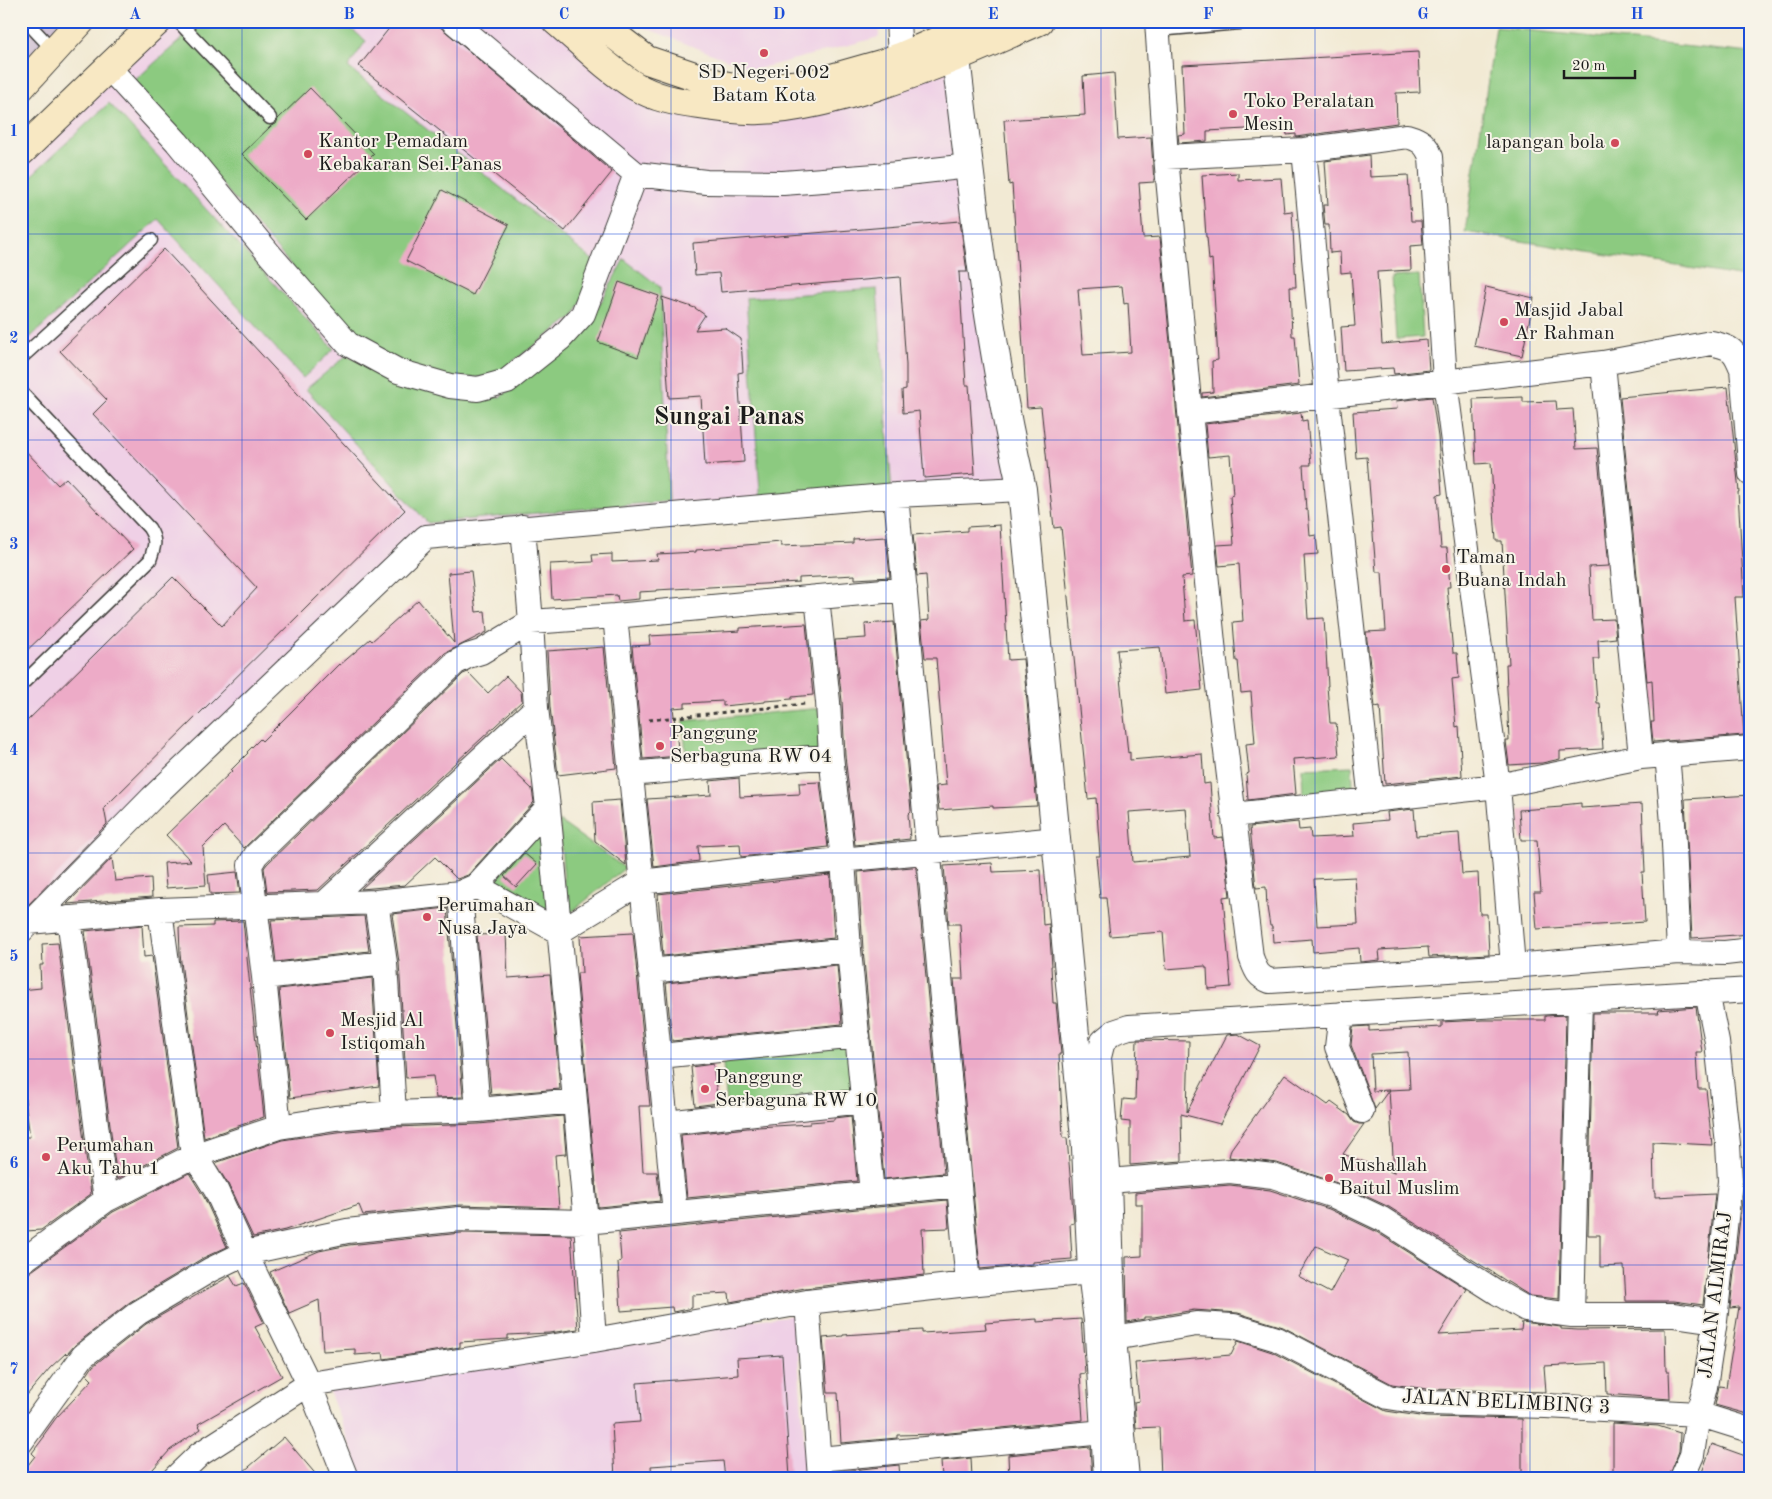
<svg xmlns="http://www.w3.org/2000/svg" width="1772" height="1499" viewBox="0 0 1772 1499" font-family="'Old Standard TT',serif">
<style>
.built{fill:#efd0e6}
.industrial{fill:#cdbed2}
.green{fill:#8cca80;stroke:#54734e}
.building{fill:#edabc7;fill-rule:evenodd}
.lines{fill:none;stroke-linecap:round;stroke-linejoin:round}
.service-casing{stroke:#3c3b38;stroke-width:15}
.minor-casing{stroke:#3c3b38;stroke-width:26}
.tertiary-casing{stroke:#3c3b38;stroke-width:30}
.secondary-casing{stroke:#3c3b38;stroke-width:30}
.path{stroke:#3c3b38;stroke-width:3;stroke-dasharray:4 4;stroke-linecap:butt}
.service{stroke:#fff;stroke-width:12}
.minor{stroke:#fff;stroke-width:24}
.tertiary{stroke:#fff;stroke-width:28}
.secondary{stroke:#f8e8c3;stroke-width:28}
.grid{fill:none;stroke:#1d4ed8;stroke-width:1;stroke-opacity:0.55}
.poi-dot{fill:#d1495b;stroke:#f7f3e8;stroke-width:2}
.labels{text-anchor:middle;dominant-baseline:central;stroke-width:4;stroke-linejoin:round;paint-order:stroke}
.poi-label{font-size:20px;fill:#1c1c1c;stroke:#f7f3e8;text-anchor:start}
.street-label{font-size:20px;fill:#1c1c1c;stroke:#f7f3e8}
.district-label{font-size:25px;font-weight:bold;fill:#1c1c1c;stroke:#f7f3e8}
.neatline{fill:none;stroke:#1d4ed8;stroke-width:2}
.grid-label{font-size:16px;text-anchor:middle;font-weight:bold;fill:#1d4ed8}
</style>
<rect width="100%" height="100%" fill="#f7f3e8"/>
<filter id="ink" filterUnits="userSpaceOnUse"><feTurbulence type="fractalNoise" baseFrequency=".02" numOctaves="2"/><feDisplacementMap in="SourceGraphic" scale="10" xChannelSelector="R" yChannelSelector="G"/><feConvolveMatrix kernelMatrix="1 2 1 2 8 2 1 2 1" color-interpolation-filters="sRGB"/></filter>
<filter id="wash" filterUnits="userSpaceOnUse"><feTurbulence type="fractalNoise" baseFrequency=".0096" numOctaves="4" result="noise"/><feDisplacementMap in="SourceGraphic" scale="20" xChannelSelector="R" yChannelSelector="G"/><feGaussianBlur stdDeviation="1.12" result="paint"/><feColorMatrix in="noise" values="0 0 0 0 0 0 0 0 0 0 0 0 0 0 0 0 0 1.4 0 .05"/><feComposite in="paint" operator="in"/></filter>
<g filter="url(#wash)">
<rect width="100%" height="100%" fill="#f2ead4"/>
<path class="built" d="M158,21H556L668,101L956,58L1022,489L431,536L21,931V152Z
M878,21L879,37L754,70L630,22Z
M795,1315L807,1478H363L322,1373Z"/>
<path class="industrial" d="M21,21H79L21,78Z"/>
<path class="green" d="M202,21H342L366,41L348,67L599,265L574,316L492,377L450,378L401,365L352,337L134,81Z
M1496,27L1751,53V278L1465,232Z
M109,103L334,349L303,378L158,219L21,346V185Z
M624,259L660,287L669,501L428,523L306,389L347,355L399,384L446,395L500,397L585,332Z
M1419,275L1423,337L1396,339L1392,277Z
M877,289L892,494L761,504L746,298Z
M821,708L826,752L687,766L683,721Z
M1352,766L1354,800L1304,802L1303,768Z
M559,821L625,868L567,916Z
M541,825L550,914L492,880Z
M849,1042L855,1102L728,1115L722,1054Z"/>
<g id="blocks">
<path class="building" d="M395,21H433L612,172L565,231L359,66Z
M1418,52L1420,92L1396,93L1397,123L1296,137V134L1287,135L1286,127L1207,131V141L1179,143L1178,135L1185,134L1182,65Z
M1114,73L1118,139L1151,137L1154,182L1139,183L1143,238L1160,237L1192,576L1182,577L1185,621L1195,620L1202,690L1165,694L1160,647L1117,650L1128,753L1130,752V760L1202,754L1204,784L1210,783L1214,838L1223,837L1230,896L1223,897L1231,987L1208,989L1207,968H1205V966L1166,969L1163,932L1110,936L1106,898H1100L1096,856H1100L1096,798L1088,799L1061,527L1054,528L1041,407L1027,408L1012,184L1009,185L1004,120L1085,115L1083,76ZM1122,286L1124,304L1128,303L1131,352L1083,355L1078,289ZM1186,808L1190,857L1133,862L1129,812Z
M310,88L374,154L306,220L242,154L271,126L276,124L278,119Z
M1369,155L1370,177L1408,175L1411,221H1421L1423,245L1410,246L1411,270L1377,272L1382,344L1427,340L1429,370L1394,374L1393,368L1344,371L1341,327L1355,326L1351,272L1341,273L1340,252L1330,253L1329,225H1325L1323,205H1328L1325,161Z
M1238,173V180L1281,178L1284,212L1292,211L1296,287H1290L1292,336H1295L1299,385L1202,397V393L1213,392L1212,361L1218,360L1212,259L1209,260L1207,237H1206L1202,175Z
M442,190L509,225L473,295L406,261Z
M960,221L967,272H959L966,385H969L975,474L924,478L919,411L903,413L902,390L906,389V365L900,277L721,292L719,273L695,275L693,243Z
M164,249L405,510L104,808L107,824L25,908H21V727L173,577L222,626L257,588L93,414L107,400L60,351Z
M619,282L659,296L638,357L598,342Z
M1486,287L1534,298L1522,356L1474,346Z
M662,297L695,308L705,315L695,330L725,328L741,339L743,372L738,373L744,462L705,465L701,396L669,398Z
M1728,387L1739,492H1738L1744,597H1735L1744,735L1653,742L1651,722H1654L1652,680L1647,681L1620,397Z
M1432,397L1438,437L1442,494L1437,495L1441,548H1447L1450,587H1447L1453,653H1457L1459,678L1452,679L1456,727L1459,726L1462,776L1385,784L1380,706L1375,707L1366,632L1386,631L1382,572H1376L1367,457L1356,458L1353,412L1397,409L1396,401Z
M1523,397V402L1556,401L1557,410L1573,409L1576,449L1597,448L1609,566L1589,567L1592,620L1614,619L1616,638L1598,640L1599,659H1594L1597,703H1600L1603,749L1560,751V759L1542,763L1509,765L1506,741H1509L1506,664H1509L1502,541H1496L1491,463L1476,464L1473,399Z
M1301,413L1302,421L1307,420L1311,465H1303L1306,510H1308L1310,536L1316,535L1318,554L1304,555L1308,619L1324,618L1328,686H1327L1330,723H1336L1339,756L1293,759L1296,794L1248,800L1246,774L1249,773L1246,744L1255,743L1251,692L1241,693L1238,661H1236L1233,622L1243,621L1239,564L1219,566L1217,545L1234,544L1230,496L1233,495L1230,455L1208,457L1205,424Z
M21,446L58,485L66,478L133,549L21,656Z
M1000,525L1008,660L1023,659L1037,806L993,808V806L939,810L936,786L946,785L936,658H925L921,621L929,620L926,575L917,576L913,535L967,531V527Z
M886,537L890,577L855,579V575L799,578V582L656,590V591L639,592V599L618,601L617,595L552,599L550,564L593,562L592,555L612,554V562L658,560L657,554L696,552V550L723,548L722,547L781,542V546L853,543V539Z
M471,571L476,612L485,611L487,632L445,653L244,848L224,826L203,847L206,885L166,888L164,863L191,861L166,835L232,771L231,770L248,753L247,752L260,739L262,741L339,664L340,665L370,639L372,641L418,600L454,643L448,573Z
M894,622L911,811L908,814L910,839L855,845L845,755L842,701L835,640L866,638L865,624Z
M806,624L813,695L792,697V699L765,701V702L723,706V701L685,703V707L673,708L679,756L643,759L632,646L650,645L649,636L740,631V628Z
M604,647L616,768L558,775L550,707L547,651Z
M468,672L488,693L506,676L521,692L522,701L318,890L267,892L264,868L267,864L463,674Z
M501,759L532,789L534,802L468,875L457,879L435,857L405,885L361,889Z
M739,778L740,797L800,794L799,783L820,782L828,847L741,857L740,844L698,846L699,861L654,867L647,799L711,795L710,781Z
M1751,795V934L1692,938L1685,799Z
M620,800L626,865L595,841L593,802Z
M1581,803V808L1642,804L1645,872H1642L1645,922L1537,929L1534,892H1541L1537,840H1521L1519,810L1562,807V805Z
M1414,809L1416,836L1459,833L1462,874L1478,873L1480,914H1487L1489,954L1429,957L1428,947L1379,950L1380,960L1360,962L1359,948L1313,952L1312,939L1273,942L1272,926H1270L1267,907L1266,887L1256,888L1250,827L1298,822L1299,830L1310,829L1311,838L1354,836L1353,823L1388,820L1387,812ZM1355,877L1358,924L1317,926L1314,879Z
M524,853L537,864L516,887L504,876Z
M112,858L115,881L151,878L152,897L67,904Z
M992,863L993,872L1040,870L1043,925L1049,924L1052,966H1051L1053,1003H1056L1061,1054H1059L1063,1138H1067L1074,1223L1070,1224L1072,1259L1033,1262V1264L980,1269L954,979H963L960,924H949L944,866Z
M912,867L916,868L944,1173L884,1179L863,949L858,872Z
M237,872L240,893L210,894L208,875Z
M830,875L834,938L663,956L658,894Z
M447,908L463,1097L436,1098L433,1076L406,1078L399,962L392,914Z
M364,916L369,951L276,962L271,920Z
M243,921L264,1117L204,1138L180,954L179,927L213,926V922Z
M142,925L144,957L152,956L178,1148L117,1179L85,931Z
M633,933L650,1106H639L643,1172H657L660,1201L598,1207L577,973H582L580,936Z
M506,934L508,978L550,975L560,1089L491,1095L477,935Z
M58,943L91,1194L41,1230L26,1231L21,1164V1137H30L21,1070V990L41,988L40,965H43L42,944Z
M837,965L842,1024L672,1041L666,983Z
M372,978L379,1086L290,1098L279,989Z
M1696,1007L1702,1052H1696L1698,1089H1706L1712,1145L1653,1142L1654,1192H1655V1197L1715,1194L1703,1305L1674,1301H1626L1624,1266L1600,1267V1235H1588L1593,1013H1659L1658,1010Z
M1566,1015L1559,1299L1530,1296L1389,1207L1340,1184L1277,1163L1229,1157L1231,1149L1285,1074L1328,1105L1331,1102L1349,1115L1354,1122L1359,1124H1364L1343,1154L1394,1173L1389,1090L1410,1089L1408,1052L1371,1054L1373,1091L1389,1090L1375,1109L1351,1045L1353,1027L1369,1026V1031L1442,1027V1022L1483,1020H1545V1016Z
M1238,1034L1260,1046L1220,1124L1181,1114L1182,1161L1130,1165V1122L1121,1121L1123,1099L1135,1100L1137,1040L1189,1041L1187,1112L1227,1035Z
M713,1064L718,1103L695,1106L691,1067Z
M563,1116L566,1154L555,1155L559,1208L460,1205L363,1215L359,1205L285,1230L253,1237L228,1184L215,1163L282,1140L337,1132L395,1127L479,1124Z
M851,1116L857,1181L687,1198L681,1135L757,1127L810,1124V1122L834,1120V1118Z
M189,1173L204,1197L227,1247L203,1258L130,1302L75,1345L67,1354L66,1353L50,1368L21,1402V1276L29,1273L113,1212Z
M1230,1185L1270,1190L1329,1209L1375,1231L1467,1289L1439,1335L1521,1330L1522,1322L1561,1327V1329L1578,1330L1665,1329L1666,1371H1669L1670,1399L1607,1394L1606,1363L1544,1366L1546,1392L1427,1389L1392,1384L1283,1327L1238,1313L1194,1310L1154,1317H1144V1319L1127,1322L1126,1257L1142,1256V1204H1135V1193ZM1316,1246L1348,1260L1330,1293L1298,1276Z
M1743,1192H1751V1415L1715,1405L1719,1386L1726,1387L1739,1307L1730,1308Z
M947,1200L949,1228L922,1229L924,1275L805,1288L730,1302L729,1293L692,1295V1308L673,1312L672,1307L621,1311L618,1262L621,1261L619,1233Z
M461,1233L571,1235L578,1329L549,1333L508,1335V1339L460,1342V1347L384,1359L383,1353L355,1355V1349L323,1351L319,1300L289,1313L270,1272L319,1251L349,1245Z
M230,1276L236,1286L244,1283L264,1323L255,1327L282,1376L198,1424L201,1429L170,1450L145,1478H21V1474L35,1456L32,1453L44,1437L43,1436L56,1418L92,1380L87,1375L93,1366L146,1324Z
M1037,1319V1322L1081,1319L1085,1373L1080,1374L1083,1420L940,1434L897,1435V1438L841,1443L838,1393H828L823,1338L843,1336V1335L922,1330V1333L986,1329L985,1323Z
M1238,1341L1272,1352L1386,1411L1426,1417L1522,1419V1478H1161L1159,1427L1136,1428L1134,1402L1139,1401L1135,1363L1231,1355Z
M782,1355L790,1478H725L723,1461L651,1466L652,1478H615L612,1424L640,1422L637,1383L738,1375L737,1358Z
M1613,1423L1658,1426L1680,1433L1679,1451L1669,1478H1613Z
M284,1437L319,1478H236Z
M1712,1444L1751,1458V1478H1700Z
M1090,1447L1092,1478H1009L1008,1455Z
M971,1458L972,1478H942L941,1461Z
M899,1465L900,1478H844L843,1471Z"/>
</g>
</g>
<g filter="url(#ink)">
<use href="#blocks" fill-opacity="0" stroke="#3c3b38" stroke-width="1"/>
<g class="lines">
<g class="service-casing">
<path id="service" d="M26,21L54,51
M178,21L270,118
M1157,30L1263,21
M21,358L151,240
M21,392L149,528C157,541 155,545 150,560L21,685"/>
</g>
<g class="minor-casing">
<path id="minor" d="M453,21L636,174L706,182L783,183L889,175L969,166
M898,21L900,57
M1157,21L1166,157L1190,412
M108,67L177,142L271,256L348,344L398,371L450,386L478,389L507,381L561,338L583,314L636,174
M1304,150L1327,396L1371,801
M1166,157L1304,150L1407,136C1421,140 1426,144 1431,157L1445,381L1498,786L1513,966
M1603,363L1641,757
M1751,474L1742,369C1734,349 1732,348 1711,343L1603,363L1190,412L1214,653L1251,957C1256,970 1257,976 1270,981L1513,966L1679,952L1725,953L1751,950
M896,495L968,1284
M523,527L531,622L536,708L548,807L575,1101L586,1222L594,1340
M817,597L828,702L831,756L843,860L849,950L872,1194
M615,616L675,1213
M1667,754L1673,823L1679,952
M630,774L831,756
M1233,815L1498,786L1641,757L1751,748
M476,886L548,807
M460,893L478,1110
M376,902L385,963L394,1113
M325,903L536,708
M160,910L193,1156L203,1169L216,1190L245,1253L309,1384L346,1478
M69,918L106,1200
M29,922L160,910L376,902L460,893L476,886L559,932L641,882L779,866L1057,839
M21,931L152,798L426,537L896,495L1022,489
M385,963L264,977L250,865L256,855L455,663L468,656L481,652L531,622L615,616L905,589
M650,971L849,950
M264,977L279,1127
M1341,1014L1337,1047L1362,1111
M660,1056L858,1036
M666,1123L863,1101
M1099,1167L1109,1181L1230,1171L1273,1176L1334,1196L1382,1219L1498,1293L1526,1309L1572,1315H1674L1715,1321
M21,1262L106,1200L193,1156L279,1127L335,1118L394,1113L478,1110L575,1101
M807,1302L820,1478
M1572,1315L1580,1000
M1103,1326L1114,1338L1196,1324L1234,1326L1277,1339L1388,1397L1426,1403L1546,1406L1698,1414L1746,1429H1751
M21,1442L83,1356L138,1313L210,1270L245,1253L347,1231L460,1219L586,1222L958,1185
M819,1459L1104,1432
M175,1478L200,1454L309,1384L594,1340L807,1302L968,1284L1092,1272
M1127,1478L1114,1338L1109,1181L1099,1057L1103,1041L1114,1032L1129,1027L1751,990
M1682,1478L1692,1455L1698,1414L1705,1387L1715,1321L1730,1181L1728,1144L1717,1042L1707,992"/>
</g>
<g class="tertiary-casing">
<path id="tertiary" d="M956,58C973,202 989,347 1022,489L1086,1148L1092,1272L1098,1321L1108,1478"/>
</g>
<g class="secondary-casing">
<path id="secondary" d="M556,21C582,43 606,68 635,86C655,98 677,102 699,105C719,108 740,111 760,110C798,109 837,98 874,87C931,69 985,45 1039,21
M596,21L647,60L718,84L744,89L814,83L881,64L900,57L983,21
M21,87L81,21
M21,152C67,108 111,64 158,21"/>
</g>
<path class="path" d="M649,720L805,704"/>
<use href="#service" class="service"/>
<use href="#minor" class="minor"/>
<use href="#tertiary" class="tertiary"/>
<use href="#secondary" class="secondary"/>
</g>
</g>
<path class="grid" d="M242,21V1478M457,21V1478M671,21V1478M886,21V1478M1101,21V1478M1315,21V1478M1530,21V1478M21,234H1751M21,440H1751M21,646H1751M21,853H1751M21,1059H1751M21,1265H1751"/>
<g class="poi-dot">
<circle cx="764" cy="53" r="5"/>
<circle cx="1233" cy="114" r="5"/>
<circle cx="1615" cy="143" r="5"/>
<circle cx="308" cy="154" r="5"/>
<circle cx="1504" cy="322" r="5"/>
<circle cx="1446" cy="569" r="5"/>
<circle cx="660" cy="746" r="5"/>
<circle cx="427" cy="917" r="5"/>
<circle cx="330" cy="1033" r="5"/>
<circle cx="705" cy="1089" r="5"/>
<circle cx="46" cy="1157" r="5"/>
<circle cx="1329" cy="1178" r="5"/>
</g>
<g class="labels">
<g class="poi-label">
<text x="764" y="73" text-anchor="middle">SD Negeri 002<tspan x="764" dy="23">Batam Kota</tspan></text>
<text x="1243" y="102">Toko Peralatan<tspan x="1243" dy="23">Mesin</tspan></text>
<text x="318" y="142">Kantor Pemadam<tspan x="318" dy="23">Kebakaran Sei.Panas</tspan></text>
<text x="1605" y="143" text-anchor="end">lapangan bola</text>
<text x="1514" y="311">Masjid Jabal<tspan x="1514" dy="23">Ar Rahman</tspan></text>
<text x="1456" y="558">Taman<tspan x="1456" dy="23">Buana Indah</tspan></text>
<text x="670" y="734">Panggung<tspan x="670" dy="23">Serbaguna RW 04</tspan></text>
<text x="437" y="906">Perumahan<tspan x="437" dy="23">Nusa Jaya</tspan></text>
<text x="340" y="1021">Mesjid Al<tspan x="340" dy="23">Istiqomah</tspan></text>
<text x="715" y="1078">Panggung<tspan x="715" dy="23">Serbaguna RW 10</tspan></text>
<text x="56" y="1146">Perumahan<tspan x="56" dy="23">Aku Tahu 1</tspan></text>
<text x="1339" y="1166">Mushallah<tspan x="1339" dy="23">Baitul Muslim</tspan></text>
</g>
<g class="street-label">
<text transform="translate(1716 1295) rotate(-83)">JALAN ALMIRAJ</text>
<text transform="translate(1506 1403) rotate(3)">JALAN BELIMBING 3</text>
</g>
<g class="district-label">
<text x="729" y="417">Sungai Panas</text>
</g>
</g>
<rect width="1772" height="1499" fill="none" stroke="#f7f3e8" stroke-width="55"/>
<path d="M1564 70v8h71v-8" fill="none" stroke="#1c1c1c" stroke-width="2.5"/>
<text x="1572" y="70" font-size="15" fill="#1c1c1c" stroke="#f7f3e8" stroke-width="4" paint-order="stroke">20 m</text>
<rect x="28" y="28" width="1716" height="1444" class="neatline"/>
<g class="grid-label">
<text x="135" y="19">A</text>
<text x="349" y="19">B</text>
<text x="564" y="19">C</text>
<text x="779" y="19">D</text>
<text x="993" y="19">E</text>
<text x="1208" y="19">F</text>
<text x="1423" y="19">G</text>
<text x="1637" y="19">H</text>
<text x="14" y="136">1</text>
<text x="14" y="343">2</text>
<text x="14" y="549">3</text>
<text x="14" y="755">4</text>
<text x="14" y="961">5</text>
<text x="14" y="1168">6</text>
<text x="14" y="1374">7</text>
</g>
</svg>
